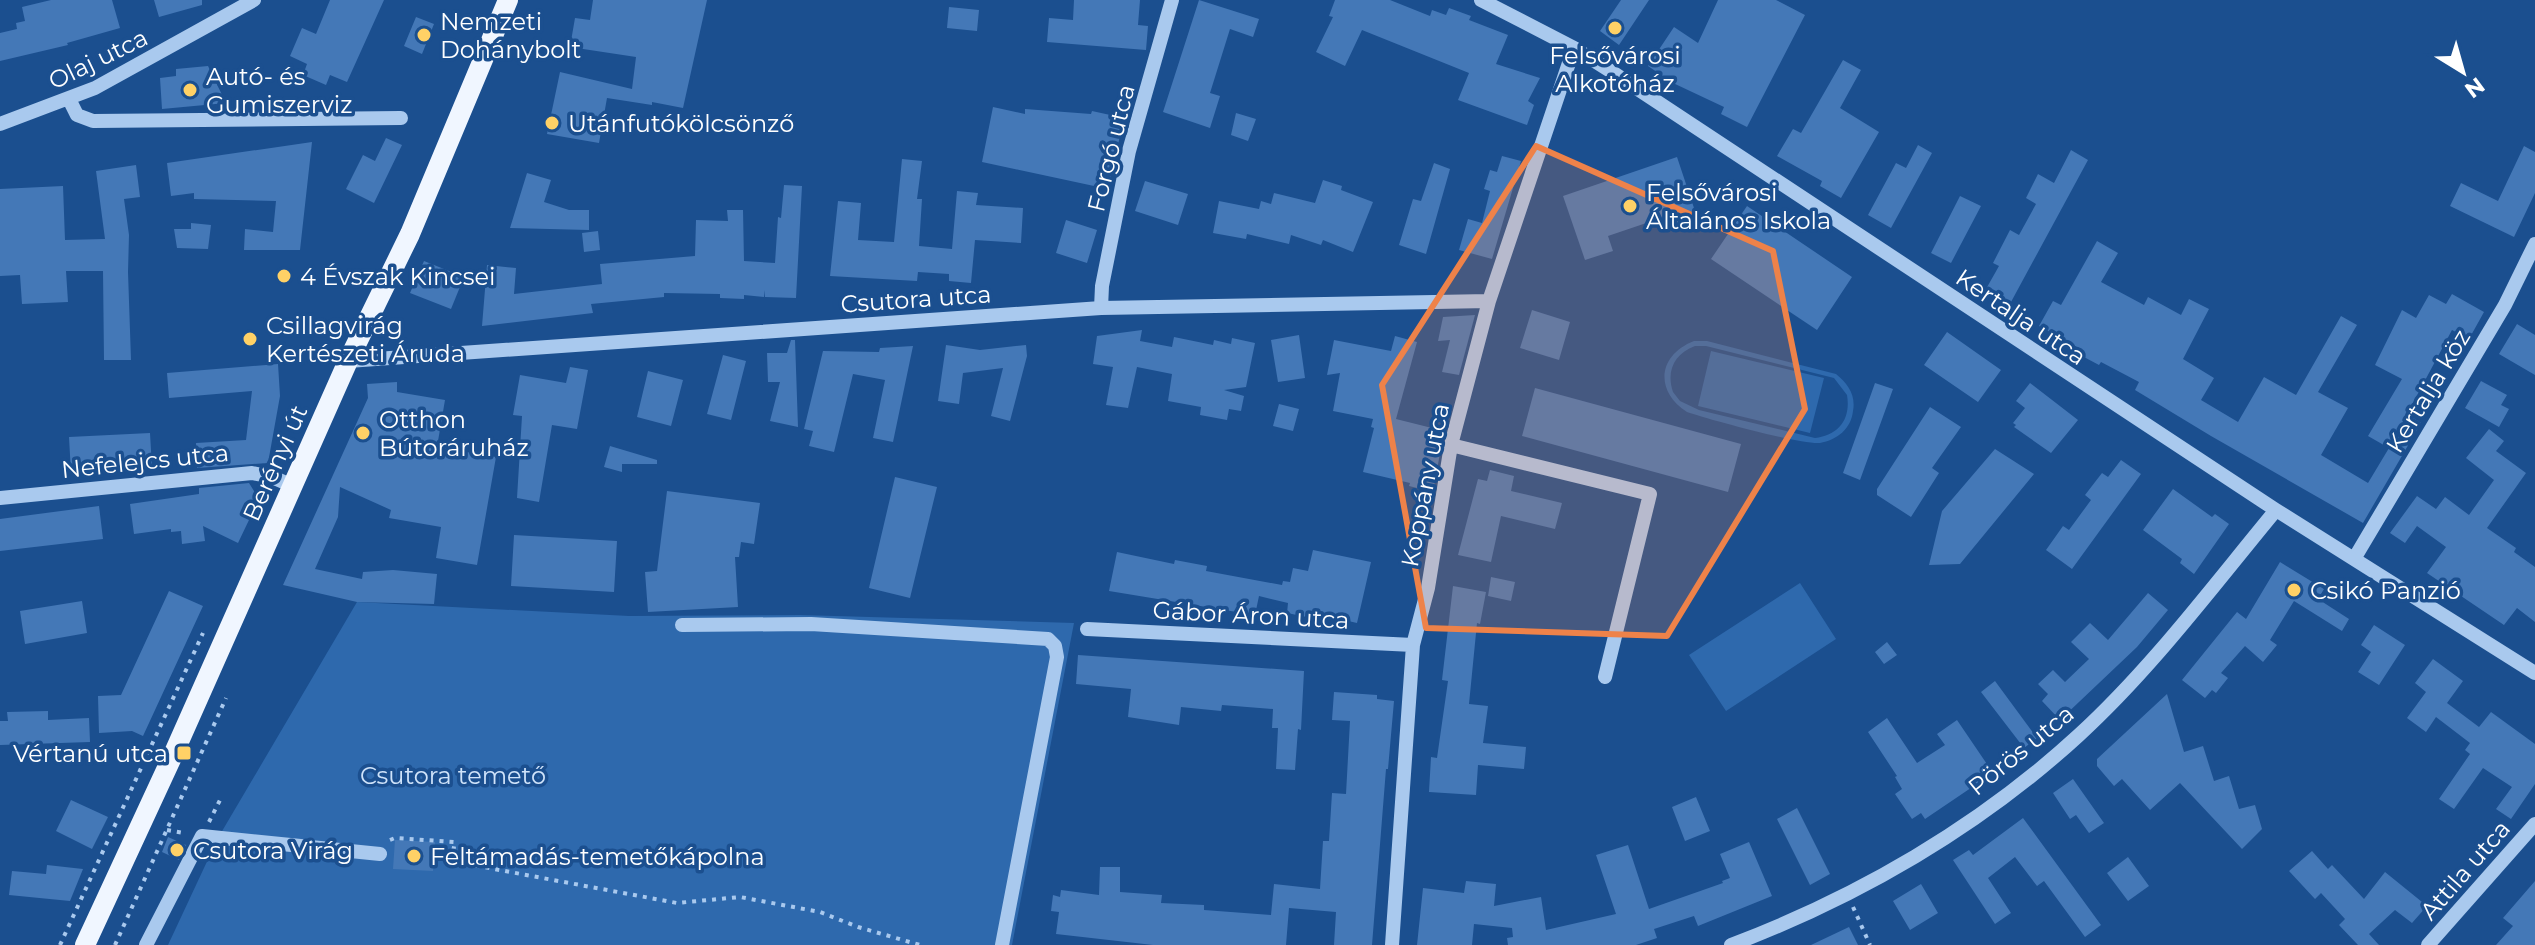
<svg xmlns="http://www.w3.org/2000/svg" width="2535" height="945" viewBox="0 0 2535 945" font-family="Montserrat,sans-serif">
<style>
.green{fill:#2e69ad;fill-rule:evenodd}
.building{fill:#4478b7}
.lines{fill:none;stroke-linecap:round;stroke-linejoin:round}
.path{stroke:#a9c9ee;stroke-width:4;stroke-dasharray:4 6;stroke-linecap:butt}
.minor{stroke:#a9c9ee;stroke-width:14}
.major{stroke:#f0f6ff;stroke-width:20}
.marked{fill:#ee8249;fill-opacity:0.2;stroke:#ee8249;stroke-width:6;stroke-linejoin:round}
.poi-dot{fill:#ffd166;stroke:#1b4f8f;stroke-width:3}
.labels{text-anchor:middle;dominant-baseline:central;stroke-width:7;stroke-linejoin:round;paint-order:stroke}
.poi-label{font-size:24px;fill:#fff;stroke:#1b4f8f;text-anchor:start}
.street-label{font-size:24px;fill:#fff;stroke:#1b4f8f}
.park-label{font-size:24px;fill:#cfe3fa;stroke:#1b4f8f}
</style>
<rect width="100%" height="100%" fill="#1b4f8f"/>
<path class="green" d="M1694,341H1707L1836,374C1848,384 1856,395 1853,411C1851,429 1837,440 1820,443C1802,445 1707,419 1687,412C1654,391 1658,355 1694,341ZM1695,346H1706L1834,378L1847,395C1851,419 1839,435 1815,438L1699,410L1680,401L1673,392C1666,371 1674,354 1695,346Z
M1711,351L1824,378L1810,433L1698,406Z
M1800,583L1836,639L1726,711L1689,655Z
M357,602L629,616L800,615L1074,623L1012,945H168L218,838Z"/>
<path class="building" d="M51,0H112L120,28L67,43L68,45L0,61V33L17,29L16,23L25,21L22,7Z
M154,0H202V5L159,17Z
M330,0H384L347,82L330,75L326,85L303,75L307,64L290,56L302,28L316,34Z
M593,0H707L683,108L652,102V105L607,98L599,143L547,134L560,72L632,89L636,57L570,47L575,18L590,20Z
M1074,0H1140L1138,25L1148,26L1146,50L1047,42L1049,18L1073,20Z
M1199,0L1259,19L1253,37L1230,29L1210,93L1220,96L1210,128L1163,112Z
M1335,0H1390L1430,16L1432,10L1446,15L1449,8L1471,16L1469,20L1508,35L1496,64L1540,78L1528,101L1534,105L1527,125L1458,100L1469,73L1362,30L1345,66L1316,52L1333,17L1329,16Z
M1621,0H1649L1619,45L1600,31Z
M1718,0H1776L1805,15L1747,127L1721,114L1724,107L1673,83L1648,66L1674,27L1698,43Z
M949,7L979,10L977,31L947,28Z
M416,17L434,24L422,54L404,46Z
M1843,60L1861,70L1840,108L1879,132L1841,198L1820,186L1822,181L1777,156L1793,129L1801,133Z
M208,66L226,103L162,109L160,78L176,76V69Z
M993,107L1025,114V109L1091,114L1092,111L1124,118L1108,189L982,162Z
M1236,113L1256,119L1248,141L1231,135Z
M386,138L402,145L374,203L346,189L363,155L375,161Z
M312,142L300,250H244L245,229L273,232L276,201L194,199V193L171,196L167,163Z
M1918,145L1932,153L1891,228L1868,215L1896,163L1906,168Z
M2524,146L2535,152V193L2514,237L2450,206L2461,183L2498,201Z
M2071,150L2088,160L2011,302L1986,289L1999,266L1993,263L2010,230L2019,235L2036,204L2026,198L2038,174L2054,183Z
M1502,156L1521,161L1492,259L1459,250L1468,219L1482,223L1490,191L1484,189L1490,170L1497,172Z
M1677,157L1698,220L1672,229L1667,216L1608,236L1613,251L1585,260L1563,196Z
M902,159L922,161L917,199H922L919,246L952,249L957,191L978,193L976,205L1023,208L1021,243L975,240L971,283L949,281V274L918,272L917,281L830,276L838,201L861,203L858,240L894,242Z
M1434,163L1450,169L1426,254L1399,245L1413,199L1421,201Z
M136,165L140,197L124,199L129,235L128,272L131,360H104L103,271H66L68,302L22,304L20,275L0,276V189L63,186L65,240L105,239L96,171Z
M527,173L551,180L544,202L569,210H589V230L510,228Z
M1323,180L1342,186L1341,190L1373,202L1353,252L1323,240L1321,245L1291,235L1289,244L1247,234L1246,239L1213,233L1219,201L1259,209L1261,201L1271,204L1274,193L1315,203Z
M1145,181L1188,194L1178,225L1135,211Z
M784,185L802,186L796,298L765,297V290L764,297L744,295V299L720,298V294L664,293V297L591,304L593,313L482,326L487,265L516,268L514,294L602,284L600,264L695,256L696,220L728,221L727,210H743L744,261L775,263L778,217L781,218Z
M1960,196L1981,206L1951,263L1931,253Z
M1747,206L1852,277L1817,330L1711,259Z
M1066,220L1097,230L1087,263L1056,253Z
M191,223L211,225L208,249L177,248L174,229H191Z
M598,231L600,250L584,252L582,233Z
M2097,241L2118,253L2101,282L2144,305L2148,297L2181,315L2189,299L2209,309L2183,359L2214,378L2201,400L2238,422L2264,377L2296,395L2341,316L2357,325L2318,392L2348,408L2321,455L2368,483L2389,448L2368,436L2402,379L2375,365L2402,310L2416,318L2429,295L2446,304L2452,294L2484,312L2469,339L2452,330L2407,414L2421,423L2363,523L2211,436L2135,390L2139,382L2101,362L2099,365L2082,356L2084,351L2039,326L2053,301L2061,305Z
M424,261L464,277L451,309L410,293Z
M1532,310L1570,322L1559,360L1520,348Z
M1475,315L1459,375L1442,372L1450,340L1438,341L1443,317Z
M2517,324L2535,335V375L2499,354Z
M1142,330L1140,341L1172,347L1174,337L1213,345L1214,340L1231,344L1232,338L1255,343L1246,387L1224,390L1244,396L1241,411L1229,409L1227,420L1200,415L1201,407L1168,401L1172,374L1137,367L1128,408L1106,405L1113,367L1093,364L1097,336Z
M1947,332L2001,370L1978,402L1924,365Z
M1299,335L1305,378L1278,382L1271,340Z
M1395,336L1417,342L1396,419L1444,431L1433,492L1409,486L1410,483L1363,472L1374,428L1371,427L1373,419L1333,411L1340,373L1327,375L1334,340L1391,351Z
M791,340H795L798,427L770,421L780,382H768L767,353H787Z
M946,345L980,350L1026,345L1027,356L1010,421L991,416L1003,368L963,373L959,404L938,401Z
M913,346L893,442L873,438L885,380L853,374L834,452L809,446L813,431L804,429L823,351L879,352L880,348Z
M723,355L746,361L731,420L707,414Z
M278,364L280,396L268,463L197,468L196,443L246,440L252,391L169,398L167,373Z
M570,367L588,370L577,429L552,425L539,502L517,498L522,416L513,415L520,375L566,383Z
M648,371L683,380L671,426L637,417Z
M2481,381L2507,395L2501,405L2509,409L2499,427L2465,408Z
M397,382V392L445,400L437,447L496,457L477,565L436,558L441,527L389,518L391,510L340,487L338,517L315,569L362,579L363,572L393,570L437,574L434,604L357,602L283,585L368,398L367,384Z
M1875,383L1893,389L1860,480L1843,473Z
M2030,383L2078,420L2051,453L2014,427L2016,425L2013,423L2025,408L2016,401Z
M1535,388L1741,444L1728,492L1522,436Z
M1279,404L1299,409L1293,431L1273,426Z
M1930,407L1961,427L1932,468L1939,473L1911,517L1877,495V489Z
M2489,429L2504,441L2496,451L2526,473L2487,528L2516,548L2514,552L2535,567V622L2517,608L2504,625L2427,573L2446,547L2417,526L2405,543L2390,533L2417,496L2436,509L2445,497L2469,515L2494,480L2466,458Z
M150,433L152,468L71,473L69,437Z
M610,446L657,460V464H622V472L604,467Z
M1995,449L2034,474L1960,564L1929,565L1942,511Z
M2121,460L2141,474L2072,569L2046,550L2063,526L2069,530L2091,500L2085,495L2102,473L2108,477Z
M1490,470L1514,476L1511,491L1562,503L1555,529L1501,516L1491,562L1458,555L1478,479L1487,481Z
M895,477L937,487L910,598L869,588Z
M249,483L259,499L238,543L203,526L205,541L182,544L181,531L171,532V529L134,534L130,504L199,494V488Z
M2173,489L2212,517L2215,514L2229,524L2194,574L2180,563L2182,559L2143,530Z
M667,491L760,503L754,544L741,542L739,557H735L738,607L648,612L645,572L657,571Z
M99,506L103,539L0,551V519Z
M514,535L617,541L614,592L511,586Z
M1313,550L1371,562L1357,623L1313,613L1312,618L1287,613L1288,603L1259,596L1255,615L1109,591L1117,552L1174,564L1175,560L1207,566L1206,571L1282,585L1283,581L1290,582L1293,568L1308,571Z
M2280,562L2324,589L2318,599L2349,619L2342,631L2294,601L2270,640L2277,645L2263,662L2245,646L2221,673L2228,678L2216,693L2212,690L2205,698L2182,680L2237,612L2246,619Z
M1491,577L1515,582L1511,601L1488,596Z
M1453,586L1486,592L1480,624L1477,623L1469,704L1488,706L1483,743L1526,747L1524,769L1478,765L1476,795L1429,792L1431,757L1437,758L1448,681L1442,680Z
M169,591L203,606L143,736L132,731L99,733L98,696L121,695Z
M2148,593L2168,610L2137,647L2060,720L2042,701L2048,694L2038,684L2053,670L2065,682L2089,659L2071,642L2090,623L2108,640Z
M82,601L87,633L25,644L20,611Z
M2374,625L2405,645L2379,685L2358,672L2371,652L2361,645Z
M1887,642L1897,655L1884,664L1875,652Z
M1078,655L1304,671L1301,730L1298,729L1295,770L1276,769L1278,728H1272L1273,709L1222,705L1221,711L1181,707L1179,725L1128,717L1131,689L1076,684Z
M2433,659L2463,681L2447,703L2479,727L2491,712L2535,744V784L2511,819L2496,809L2512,787L2483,768L2454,809L2439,799L2470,754L2465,750L2470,743L2436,717L2426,732L2407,718L2426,692L2415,683Z
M1995,681L2037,738L2024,748L1981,692Z
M1334,692L1377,695V699L1394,701L1388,769H1386L1372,945H1334L1336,912L1289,908L1286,945H1153L1056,934L1059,912L1051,911L1053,895L1060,897L1061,890L1099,895L1100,867H1120V892L1162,895L1161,903L1204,905V910L1271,915L1274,884L1320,889L1323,841H1329L1332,793L1346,794L1350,721L1332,720Z
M2167,694L2184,752L2203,746L2214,781L2229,776L2239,809L2255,805L2262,829L2242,849L2180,783L2150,810L2122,779L2114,786L2097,766V759Z
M48,711V720L89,718L90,742L0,745V721H8L7,712Z
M1887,718L1917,763L1945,745L1937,734L1957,720L1993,773L1925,819L1921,813L1912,819L1895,794L1902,789L1895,777L1897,776L1868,732Z
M2073,779L2104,823L2089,833L2076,815L2070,819L2053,793Z
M1696,797L1710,831L1685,841L1672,807Z
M71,800L108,817L92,849L56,831Z
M1797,808L1830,874L1810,885L1777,819Z
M2023,818L2101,925L2085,937L2044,881L2037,886L2015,857L1988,878L2011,913L1995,924L1953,860L1969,850L1973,855Z
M168,837L186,845L179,860L162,852Z
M395,840L435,842L433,871L393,869Z
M1749,842L1772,896L1698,926L1694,916L1654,929L1657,938L1636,945H1508L1507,938L1513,937L1512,928L1474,924L1472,945H1417L1423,888L1464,893L1466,881L1496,884L1494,906L1541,897L1546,930L1616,914L1596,855L1628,845L1649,909L1723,883L1722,881L1730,878L1720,854Z
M2312,851L2328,869L2332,865L2364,899L2385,872L2427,906L2412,923L2395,910L2369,934L2379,945H2358L2339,925L2345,919L2321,893L2315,899L2289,871Z
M2128,857L2149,886L2128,901L2107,873Z
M47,865L83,869L70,901L9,895L12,871L46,874Z
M2535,881V945H2496L2513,926L2503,918Z
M1921,884L1938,913L1910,930L1893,901Z
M1849,927L1858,945H1811Z"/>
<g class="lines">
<path class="path" d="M209,822L221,798
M167,830L184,833
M390,840L395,838L455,842L451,861L677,903L740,897L820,912L858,927L920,945
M1853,907L1870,945
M60,945L203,633
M115,945L226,698"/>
<path class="minor" d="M1481,0L1574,48L1609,70L2276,510L2535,673
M69,99L77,115L93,121L401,118
M0,124L95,88L254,0
M1101,308L1102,286L1129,151L1172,0
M348,361L1101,308L1489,301
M1451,445L1650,494L1605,677
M0,498L252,473L272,477L293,486
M2354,559L2505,305L2535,244
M682,625L811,624L1048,639L1055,646L1057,657L1002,945
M1087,629L1413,645
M146,945L202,836L380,854
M1392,945L1413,645L1428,588L1451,445L1489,301L1574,48
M1731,945C1858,897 1979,827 2079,735C2152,668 2213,586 2276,510
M2428,945L2535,824"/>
<path class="major" d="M85,945L173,755L348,361L410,234L508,0"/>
</g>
<path class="marked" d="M1536,146L1773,251L1805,409L1667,636L1426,628L1382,385Z"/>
<g class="poi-dot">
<circle cx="1615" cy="28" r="8"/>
<circle cx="424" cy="35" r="8"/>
<circle cx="190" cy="90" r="8"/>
<circle cx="552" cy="123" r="8"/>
<circle cx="1630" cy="206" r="8"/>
<circle cx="284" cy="276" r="8"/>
<circle cx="250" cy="339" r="8"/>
<circle cx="363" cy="433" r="8"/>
<circle cx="2294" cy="590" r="8"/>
<rect x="176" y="745" width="16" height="16" rx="4"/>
<circle cx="177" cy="850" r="8"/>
<circle cx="414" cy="856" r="8"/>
</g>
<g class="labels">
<g class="poi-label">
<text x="440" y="21">Nemzeti<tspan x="440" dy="28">Dohánybolt</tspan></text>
<text x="1615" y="55" text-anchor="middle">Felsővárosi<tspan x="1615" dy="28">Alkotóház</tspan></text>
<text x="206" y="76">Autó- és<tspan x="206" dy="28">Gumiszerviz</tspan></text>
<text x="568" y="123">Utánfutókölcsönző</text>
<text x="1646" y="192">Felsővárosi<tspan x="1646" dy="28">Általános Iskola</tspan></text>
<text x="300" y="276">4 Évszak Kincsei</text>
<text x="266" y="325">Csillagvirág<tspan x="266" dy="28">Kertészeti Áruda</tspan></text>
<text x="379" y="419">Otthon<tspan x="379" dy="28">Bútoráruház</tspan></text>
<text x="2310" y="590">Csikó Panzió</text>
<text x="168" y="753" text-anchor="end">Vértanú utca</text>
<text x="193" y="850">Csutora Virág</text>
<text x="430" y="856">Feltámadás-temetőkápolna</text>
</g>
<g class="street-label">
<text transform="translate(98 59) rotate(-26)">Olaj utca</text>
<text transform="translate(1111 148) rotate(-76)">Forgó utca</text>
<text transform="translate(916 299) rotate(-4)">Csutora utca</text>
<text transform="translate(2021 317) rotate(34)">Kertalja utca</text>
<text transform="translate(2428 391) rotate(-59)">Kertalja köz</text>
<text transform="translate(145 461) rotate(-6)">Nefelejcs utca</text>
<text transform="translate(275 463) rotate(-66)">Berényi út</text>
<text transform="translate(1425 485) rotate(-79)">Koppány utca</text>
<text transform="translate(1251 615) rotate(3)">Gábor Áron utca</text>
<text transform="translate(2021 750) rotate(-39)">Pörös utca</text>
<text transform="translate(2465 870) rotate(-49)">Attila utca</text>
</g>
<g class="park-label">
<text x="453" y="775">Csutora temető</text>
</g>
</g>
<g transform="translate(2463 72) rotate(143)" stroke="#1b4f8f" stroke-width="6" paint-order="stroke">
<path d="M0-6L14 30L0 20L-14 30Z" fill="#ffffff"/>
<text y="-12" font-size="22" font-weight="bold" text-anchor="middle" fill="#ffffff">N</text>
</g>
</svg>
